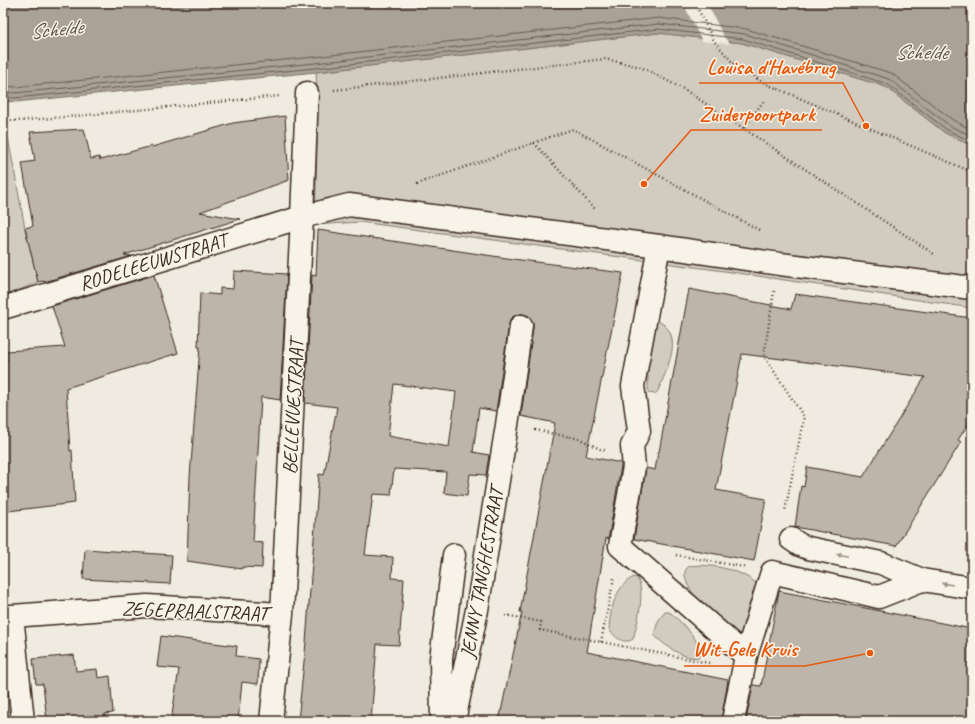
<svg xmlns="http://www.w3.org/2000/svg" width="975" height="724" viewBox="0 0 975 724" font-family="Caveat,sans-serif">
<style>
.green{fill:#d1cbc0;stroke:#867a6f}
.water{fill:#aaa296;stroke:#7e7266}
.pier{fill:#efebe0}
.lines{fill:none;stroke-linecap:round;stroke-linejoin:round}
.shore{stroke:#675a4e;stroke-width:1}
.building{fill:#bdb5aa;stroke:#3b2a1e;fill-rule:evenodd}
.minor-casing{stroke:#3b2a1e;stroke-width:25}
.path{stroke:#3b2a1e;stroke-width:2.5;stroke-dasharray:1 3;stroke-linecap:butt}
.minor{stroke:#f7f3e8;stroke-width:22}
.oneway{fill:#998e83}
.labels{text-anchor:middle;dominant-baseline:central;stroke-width:3;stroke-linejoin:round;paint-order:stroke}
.street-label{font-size:20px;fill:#3b2a1e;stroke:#f7f3e8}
.water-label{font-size:21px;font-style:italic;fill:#625448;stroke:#f7f3e8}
.leader{fill:none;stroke:#e8590c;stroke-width:1.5}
.callout-dot{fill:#e8590c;stroke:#f7f3e8;stroke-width:1.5}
.callout-label{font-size:21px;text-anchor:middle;font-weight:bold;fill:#e8590c;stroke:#f7f3e8;stroke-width:3;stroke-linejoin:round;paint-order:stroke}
</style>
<rect width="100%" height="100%" fill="#efebe0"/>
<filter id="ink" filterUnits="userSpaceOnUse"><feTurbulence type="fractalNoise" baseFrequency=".025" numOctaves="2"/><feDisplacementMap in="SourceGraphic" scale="8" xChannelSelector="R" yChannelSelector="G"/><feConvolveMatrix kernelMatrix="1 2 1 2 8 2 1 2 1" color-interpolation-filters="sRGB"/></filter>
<g filter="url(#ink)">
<path class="green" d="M658,33L742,43L886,87L945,133L972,146V308L724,271L360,222L315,225L318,106L316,72Z
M3,126L6,127L25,228L38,282L3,297Z
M658,321C686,335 666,370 658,391L655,394L649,393L648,390C648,372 646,336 658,321Z
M699,565C719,566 740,570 756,583V587L744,629L740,634L735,633C727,627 717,622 710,615C703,608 673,573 690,566C692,565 697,566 699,565Z
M634,577L637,578C646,591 637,625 633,639C624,645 614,637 609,629C610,611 615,586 634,577Z
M665,612H669L672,614C682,623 704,643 699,657C685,661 663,644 654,635L658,621Z"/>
<path class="water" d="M3,3H972V146L945,133L886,87L742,43L658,33L316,72L15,102L3,101Z"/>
<path class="pier" d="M683,3H707L724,37L730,44L702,41Z"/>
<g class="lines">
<path class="shore" d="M3,86L15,87L314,57L659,18L746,29L891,73L953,120L972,130
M3,92L15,93L315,63L659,24L745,34L889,79L950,126L972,136
M3,97L15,98L315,68L658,29L743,39L887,84L947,130L972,142"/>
</g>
<path class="building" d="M285,116L289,180L200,212L240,219L124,255L132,256L44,282V281L38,282L25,228L33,226L22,163L35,161L30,132L84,129L91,159L99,157L100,160L152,146V147L233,123Z
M318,230L513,259L623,273L586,456L621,463V466L609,535L608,539L606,538L587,652L728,680L721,721H499L522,612H520L555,423L521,416L533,328V322L529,316L522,314L516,315L511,318L509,324L496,411L479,408L473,452L489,455L486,475L470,474L467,496L444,493L446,472L394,469L391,495L373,494L365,555L393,557L392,578L404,579L399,645L377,644L371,721H298L306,642L319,474L324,475L337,407L305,403L312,275L316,276ZM394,384L456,392L449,447L388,436Z
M234,271L287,274L280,400L261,397L253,542L263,543L262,568L242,567V569L187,561L190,477L200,347H198L200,293L220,295V288L233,289Z
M154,275L178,353L66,388L70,451L72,450L75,503L8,511L3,451V362L7,361L6,351L65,347L52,306Z
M689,289L791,309L795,294L972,318V418L958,440L961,442L896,546L795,527L801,486L804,487L807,467L863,477L925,377L742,354L716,490L766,499L754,561L634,539L646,468L655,470L658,452H659Z
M85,549L172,555L170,584L83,579Z
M779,591L972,629V721H746L753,685L761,686Z
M161,636L237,646L236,656L259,659L258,684L242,682L238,721H171L179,669L157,667Z
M74,655L76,671L97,669L98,678L110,676L113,713L105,714V721H47L43,684H36L33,659Z"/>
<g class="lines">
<g class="minor-casing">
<path id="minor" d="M659,246L633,386L639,431L632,446L634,467L620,546L746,656
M3,308L302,217L349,205L659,246L780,264L972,288
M791,539L800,545L808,548L881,563L922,580L972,588
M3,616H12L23,721
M12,616L147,606L282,614
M271,721L282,614L302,217L307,93
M442,721L441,659L454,555
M454,721L477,610L507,425L521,326
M733,721L746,656L772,572L879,597L922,580"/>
</g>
<path class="path" d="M695,3L714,41L733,63L762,82L972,172
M964,3L972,7
M334,90L605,59L641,67L685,90L934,254
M3,119L17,121L77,116L279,96
M744,128L765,99
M534,143L595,209
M417,184L573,129L761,231
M774,291L764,356L804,417L785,511
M535,430L580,439L600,449L605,450
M972,459C968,475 968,494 972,510
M676,555L744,567
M505,615L541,622L540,630L709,663
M601,642L614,578"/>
<use href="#minor" class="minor"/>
</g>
<defs><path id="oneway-solid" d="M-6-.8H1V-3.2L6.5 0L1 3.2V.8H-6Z"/></defs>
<g class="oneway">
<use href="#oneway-solid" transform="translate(842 555) rotate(-168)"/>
<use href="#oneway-solid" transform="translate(947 584) rotate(-171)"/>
</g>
</g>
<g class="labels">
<g class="street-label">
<text transform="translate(153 262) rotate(-17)">RODELEEUWSTRAAT</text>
<text transform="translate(293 407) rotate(-87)">BELLEVUESTRAAT</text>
<text transform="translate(482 573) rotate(-80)">JENNY TANGHESTRAAT</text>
<text transform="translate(195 611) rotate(2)">ZEGEPRAALSTRAAT</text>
</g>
<g class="water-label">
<text transform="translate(56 29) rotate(-6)">Schelde</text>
<text x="921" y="52">Schelde</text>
</g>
</g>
<path class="leader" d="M866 126L843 83H699M644 184L691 130H822M870 653L805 666H684"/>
<g class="callout-dot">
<circle cx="866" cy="126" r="4"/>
<circle cx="644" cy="184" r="4"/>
<circle cx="870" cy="653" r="4"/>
</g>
<g class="callout-label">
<text x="771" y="74">Louisa d'Havébrug</text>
<text x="757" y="121">Zuiderpoortpark</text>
<text x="745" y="656">Wit-Gele Kruis</text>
</g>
<rect width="975" height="724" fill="none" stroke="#f7f3e8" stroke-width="16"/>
<rect x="8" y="8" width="959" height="708" fill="none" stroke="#3b2a1e" stroke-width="1.5" filter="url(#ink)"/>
</svg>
